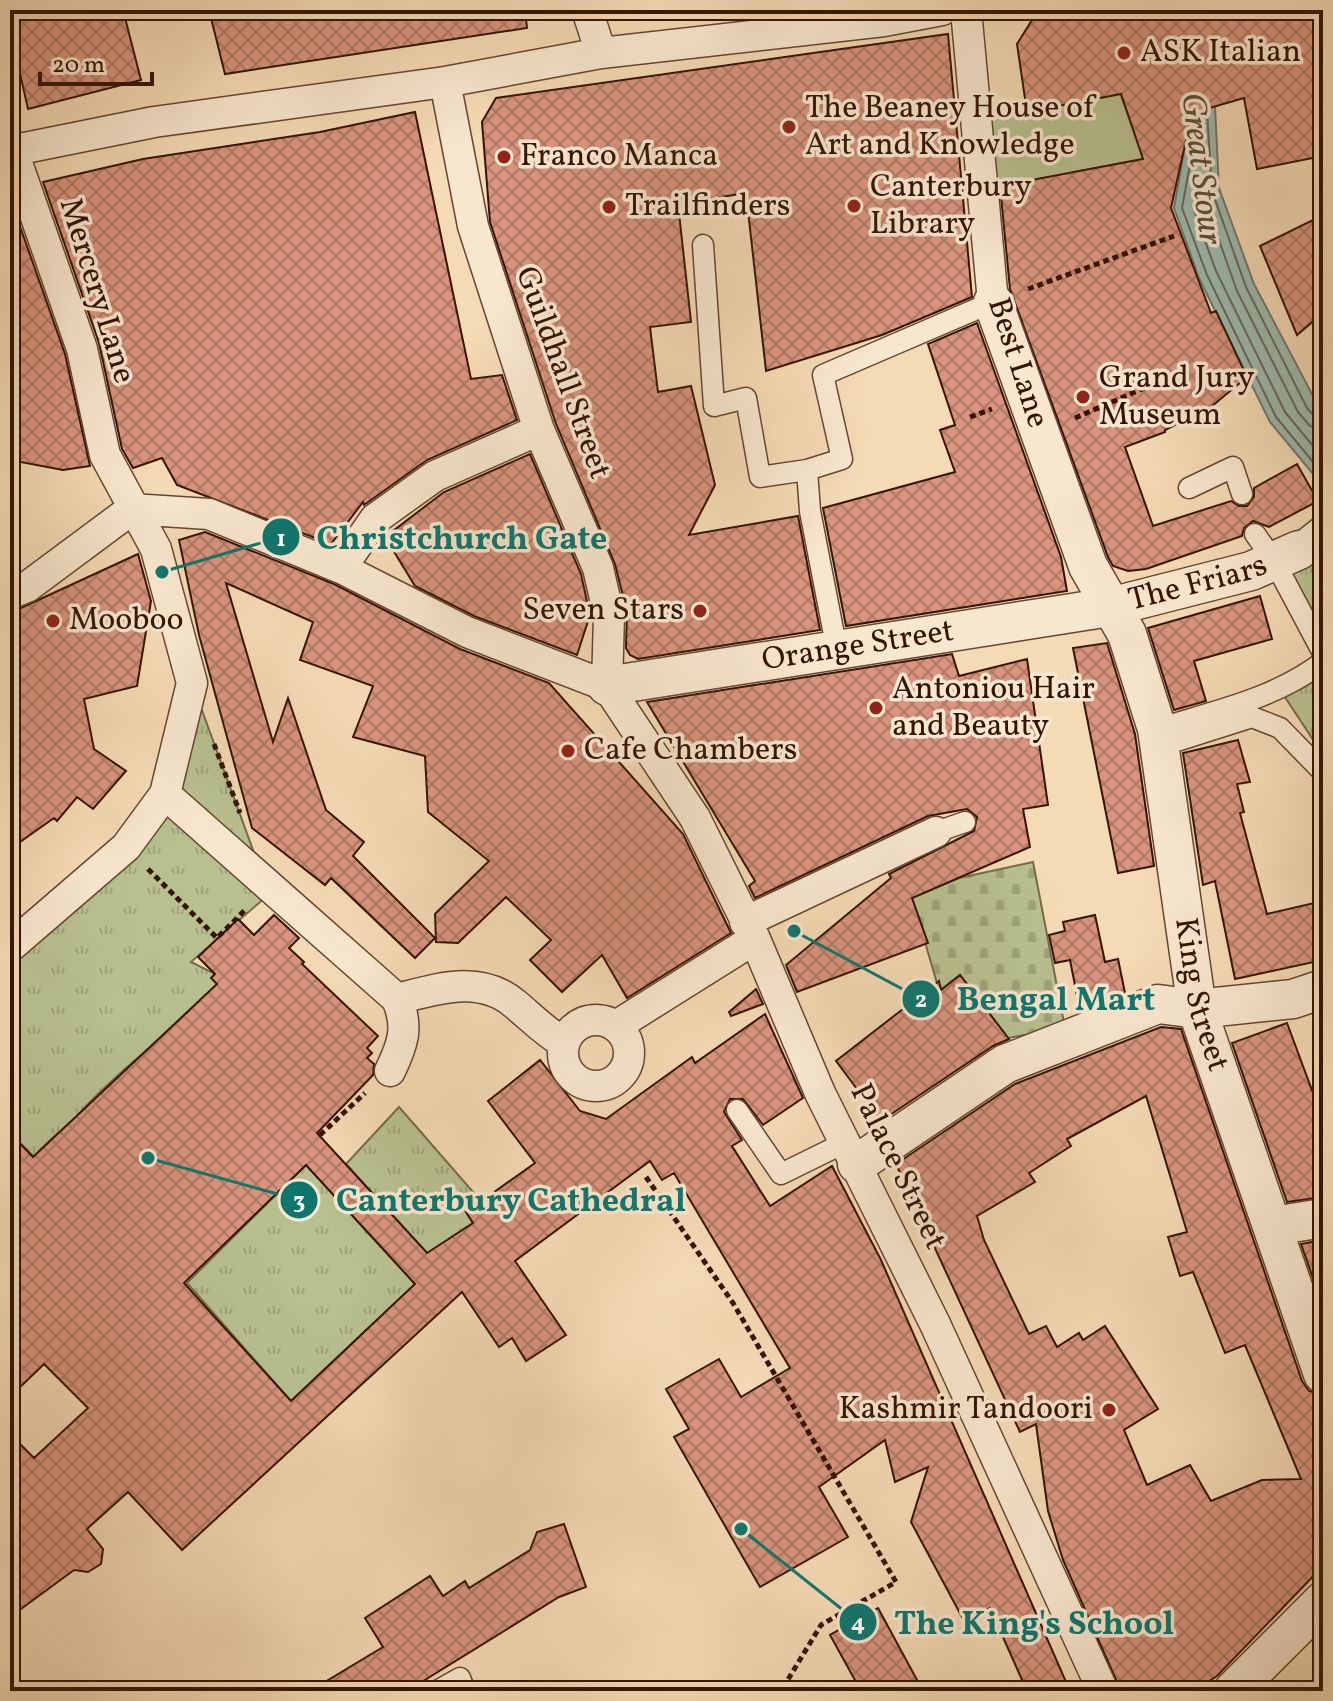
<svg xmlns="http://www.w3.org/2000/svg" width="1333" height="1701" viewBox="0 0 1333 1701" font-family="Vollkorn,serif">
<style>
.grass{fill:url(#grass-tufts);stroke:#766a4a;stroke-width:2}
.cemetery{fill:url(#cemetery-stones);stroke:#766a4a;stroke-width:2}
.garden{fill:#b8c090;stroke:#766a4a;stroke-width:2}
.water{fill:#9cbab0;stroke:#73786b;stroke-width:2}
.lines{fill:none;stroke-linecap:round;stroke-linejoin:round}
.shore{stroke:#68675a;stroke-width:2}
.building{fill:url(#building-cross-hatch);stroke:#351404;stroke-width:2;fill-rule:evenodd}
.service-casing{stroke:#654630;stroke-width:23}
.pedestrian-casing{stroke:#654630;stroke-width:33}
.minor-casing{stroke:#654630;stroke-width:41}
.path{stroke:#351404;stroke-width:5;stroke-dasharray:6 4;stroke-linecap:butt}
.service{stroke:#f8e7cf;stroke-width:20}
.pedestrian{stroke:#f8e7cf;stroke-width:30}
.minor{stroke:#f8e7cf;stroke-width:38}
.poi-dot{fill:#8f2418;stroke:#f8e7cf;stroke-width:3}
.labels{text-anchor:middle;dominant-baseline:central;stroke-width:7;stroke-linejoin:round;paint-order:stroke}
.poi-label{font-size:32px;fill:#351404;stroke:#f8e7cf;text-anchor:start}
.street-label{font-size:32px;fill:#351404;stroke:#f8e7cf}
.water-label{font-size:34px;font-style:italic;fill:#594e40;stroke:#f8e7cf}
.leader{fill:none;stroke:#0f766e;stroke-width:3}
.callout-dot{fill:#0f766e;stroke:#f8e7cf;stroke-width:3}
.mark-label{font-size:24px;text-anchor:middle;font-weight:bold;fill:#fff}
.callout-label{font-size:34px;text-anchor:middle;font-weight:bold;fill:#0f766e;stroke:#f8e7cf;stroke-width:7;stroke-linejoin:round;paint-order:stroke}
</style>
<defs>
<pattern id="grass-tufts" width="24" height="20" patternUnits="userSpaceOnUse" patternTransform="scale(2)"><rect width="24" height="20" fill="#b8c090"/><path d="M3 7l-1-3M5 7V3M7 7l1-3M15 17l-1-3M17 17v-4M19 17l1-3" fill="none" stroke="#9fa47b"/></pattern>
<pattern id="cemetery-stones" width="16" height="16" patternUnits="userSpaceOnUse" patternTransform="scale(2)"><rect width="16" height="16" fill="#b8c090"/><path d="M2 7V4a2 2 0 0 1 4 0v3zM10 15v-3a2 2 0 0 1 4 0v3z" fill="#9fa47b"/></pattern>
<pattern id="building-cross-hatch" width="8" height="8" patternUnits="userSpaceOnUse" patternTransform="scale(2)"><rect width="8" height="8" fill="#d8947e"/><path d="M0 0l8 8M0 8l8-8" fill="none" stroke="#b07865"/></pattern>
</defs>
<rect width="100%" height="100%" fill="#f4dab5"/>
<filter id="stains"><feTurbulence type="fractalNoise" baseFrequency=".0025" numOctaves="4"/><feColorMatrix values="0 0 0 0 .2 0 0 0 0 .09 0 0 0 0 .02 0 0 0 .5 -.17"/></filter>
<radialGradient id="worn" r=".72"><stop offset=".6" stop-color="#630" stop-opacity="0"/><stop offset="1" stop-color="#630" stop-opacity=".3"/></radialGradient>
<path class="grass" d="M1323,532V644L1280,552Z
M1323,665V755L1281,691Z
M192,683L264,880L275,889L191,962L215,974L221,988C188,1017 73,1105 63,1138L58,1133L41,1149L38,1161L10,1133V947L164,794Z
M399,1107L481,1201L466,1212L473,1223L449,1239L451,1279L346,1164Z
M306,1165L415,1284L291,1401L187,1283Z"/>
<path class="cemetery" d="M1033,862L1065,1028L1008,1038L960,975L942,989L937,983L912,898L959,878Z"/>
<path class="garden" d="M1120,93L1132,126L1179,117L1184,151L996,187L986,117Z"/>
<path class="water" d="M1190,10L1215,107L1219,188L1254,284L1323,415V486L1270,422L1199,278L1174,208L1184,151L1179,117Z"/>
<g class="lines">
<path class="shore" d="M1207,111L1212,191L1246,287L1307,408L1315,417L1323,419
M1190,134L1192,153L1182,208L1207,275L1276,417L1323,474
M1323,429L1310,426L1298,412L1237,291L1203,195L1197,193L1193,208L1216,271L1285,412L1323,458"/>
</g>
<path class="building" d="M10,10H123L141,80L28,109L10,29Z
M209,10H525L527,28L225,74Z
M1093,10H1323V156L1257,169L1244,98L1192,113L1171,208L1211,313L1216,311L1247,377L1211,407L1165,430V432L1125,447L1153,526L1231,501L1239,506H1247L1254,497V488L1297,464L1318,501L1269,527L1253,521L1244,528L1242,536L1146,569L1128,571L1113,566L1108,557L1010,289L1000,186L1143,159L1121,94L1027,112L1017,44L1032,20Z
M948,34L972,297L882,335L766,371L746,193L678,204L691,322L650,327L658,392L691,386L715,485L689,535L798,516L820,630L638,659L630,655L626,648L627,612L615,564L556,424L490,222L482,122L496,98Z
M415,112L471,379L502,375L517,420L427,460L364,505L363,502L331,544L177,485L162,458L133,468L122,449L99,343L43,182L143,159L320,132Z
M10,198L65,354L90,466L63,470L10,460Z
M1323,215V313L1297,335L1260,246Z
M977,323L1061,557L1067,591L846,626L823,508L955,472L940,430L955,425L928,344Z
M530,454L581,574L590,615L577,655L474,616L415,586L385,537L444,492Z
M205,532L334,584L460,649L549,683L683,834L731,933L627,998L602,955L562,992L530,960L551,940L506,897L458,943L436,942L435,914L489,861L428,812L425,756L353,737L373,686L300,660L313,622L226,583L273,742L288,698L326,810L364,842L353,856L435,938L415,958L331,878L325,885L252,828L199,635L179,540Z
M138,554L151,601L137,686L84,699L94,749L126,771L93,809L77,797L57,821L54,818L10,849V613Z
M1260,596L1272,639L1194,661L1206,701L1174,710L1148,628Z
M1107,643L1135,734L1154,866L1118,873L1073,648Z
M952,654L959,676L1027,659L1048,805L1023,809L1030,847L912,898L928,943L797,992L786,965L891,878L889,874L974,831L977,817L967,809L928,816L755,898L749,886L755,881L647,702Z
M1238,740L1250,782L1237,784L1244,812L1240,813L1267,914L1323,901V960L1235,979L1215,881L1203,885L1183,753Z
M274,915L299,938L289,948L304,962L302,964L378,1036L367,1048L372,1053L367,1058L374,1064L373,1075L317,1133L427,1253L473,1223L466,1212L535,1163L488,1101L540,1060L580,1111L606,1119L692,1057L695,1063L765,1014L803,1098L763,1125L743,1099H730L724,1112L742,1140L732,1146L770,1206L832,1166L881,1260L1070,1691H1027L990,1608L963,1619L911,1522L928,1467L895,1482L885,1440L819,1487L848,1537L760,1587L674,1437L689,1429L666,1389L719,1359L741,1397L790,1368L674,1173L662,1180L650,1161L515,1261L566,1335L526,1361L512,1338L499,1347L462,1292L182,1550L128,1492L87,1529L103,1549L101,1564L88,1572L74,1570L10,1617V1434L34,1458L88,1408L44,1364L10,1397V1133L33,1157L217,984L211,978L215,974L198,957L238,919L254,935ZM306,1165L415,1284L291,1401L184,1283Z
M1095,915L1105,962L1118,959L1125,993L1080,1011L1070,960L1055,963L1049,935L1065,931L1063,922Z
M960,975L1009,1039L993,1046L881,1121L836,1061L939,981L941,990Z
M756,989L763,1004L731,1016L729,1012Z
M1287,1023L1323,1120V1197L1287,1202L1232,1043Z
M1161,1027L1181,1029L1302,1381L1309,1391L1323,1395V1566L1217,1676L1194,1691H1121L1063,1560L1048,1511L1036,1424L1020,1432L896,1164L1015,1084ZM1146,1096L1187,1232L1168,1237L1180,1276L1193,1272L1225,1353L1245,1345L1301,1479L1262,1480L1211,1501L1190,1465L1147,1485L1124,1430L1158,1409L1105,1326L1083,1340L1079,1333L1057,1347L1046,1326L1029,1334L984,1240L977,1216L1035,1182L1029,1173L1071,1146L1067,1139Z
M1323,1240V1307L1301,1244Z
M564,1524L586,1587L559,1597L407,1691H310L383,1647L365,1618L430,1576L443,1596L465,1581L469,1588L530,1550L537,1532Z
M878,1608L923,1691H861L830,1635Z"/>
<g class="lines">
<g class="service-casing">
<path id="service" d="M703,245L714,406L746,398L760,477L807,470
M1189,488L1233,467L1242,494
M1255,534L1274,561L1323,653
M837,650L810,511L807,470L842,459L823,375L993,302
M1157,729C1215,711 1274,699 1323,662
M1161,746L1252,717L1280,728L1323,772
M936,832L965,822
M737,1110L781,1174L844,1143
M437,1691L460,1678L465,1691"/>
</g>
<g class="pedestrian-casing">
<path id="pedestrian" d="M587,10L601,53
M966,10L993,302
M445,82L473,226L539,430L598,568L609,616L607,686
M10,143L82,349L105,455L156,549L192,683L165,794L126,847L10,947
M10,151L154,122L445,82L601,53L884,21L942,10
M1299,550L1323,531
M341,568L375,519L435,476L539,430
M10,594L27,587L132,509L209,514L341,568L467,632L607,686
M607,686L695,818L755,939L820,1093L935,1324L1103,1691
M165,794L397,999C409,1027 403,1044 390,1071
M745,922L936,832
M397,999C437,989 480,974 515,1004C532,1018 545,1032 564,1043
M563 1053a33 33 0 1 1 66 0a33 33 0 1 1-66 0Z
M616,1026L745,945"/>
</g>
<g class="minor-casing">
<g id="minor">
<path id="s1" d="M993,302L1088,566L1127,634L1157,729L1197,1009L1323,1374"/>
<path id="s2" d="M607,686L1110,607L1251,571L1299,550"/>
<path d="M857,1164L1005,1064L1158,1004L1197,1009L1293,999L1323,989"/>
<path d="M1273,1226L1323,1218"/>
<path d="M1233,1691L1323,1601"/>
</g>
</g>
<path class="path" d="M1028,289L1174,236
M970,417L992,409
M1075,418L1158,382
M214,744L240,813
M148,869L217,938L246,909
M320,1135L365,1093
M646,1177L733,1303L896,1582L821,1625L781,1691"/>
<use href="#service" class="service"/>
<use href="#pedestrian" class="pedestrian"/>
<use href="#minor" class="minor"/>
</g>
<g class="poi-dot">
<circle cx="1124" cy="53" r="8"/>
<circle cx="789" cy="127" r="8"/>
<circle cx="504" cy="157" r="8"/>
<circle cx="854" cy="206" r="8"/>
<circle cx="609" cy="207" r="8"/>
<circle cx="1083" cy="397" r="8"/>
<circle cx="700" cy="611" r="8"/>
<circle cx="53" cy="621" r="8"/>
<circle cx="876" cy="708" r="8"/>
<circle cx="568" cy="751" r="8"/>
<circle cx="1109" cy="1410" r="8"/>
</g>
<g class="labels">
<g class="poi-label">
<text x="1140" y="53">ASK Italian</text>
<text x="805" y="109">The Beaney House of<tspan x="805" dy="37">Art and Knowledge</tspan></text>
<text x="520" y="157">Franco Manca</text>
<text x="870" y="188">Canterbury<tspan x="870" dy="37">Library</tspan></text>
<text x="625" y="207">Trailfinders</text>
<text x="1099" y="379">Grand Jury<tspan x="1099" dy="37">Museum</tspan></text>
<text x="684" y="611" text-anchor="end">Seven Stars</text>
<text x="69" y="621">Mooboo</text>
<text x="892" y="690">Antoniou Hair<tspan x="892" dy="37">and Beauty</tspan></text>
<text x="584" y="751">Cafe Chambers</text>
<text x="1093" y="1410" text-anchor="end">Kashmir Tandoori</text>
</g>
<g class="street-label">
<text transform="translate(96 291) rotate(73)">Mercery Lane</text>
<text transform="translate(1017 363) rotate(72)">Best Lane</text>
<text transform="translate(562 373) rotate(70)">Guildhall Street</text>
<text stroke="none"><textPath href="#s2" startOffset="600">The Friars</textPath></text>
<text stroke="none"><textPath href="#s2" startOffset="254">Orange Street</textPath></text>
<text stroke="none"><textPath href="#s1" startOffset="728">King Street</textPath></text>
<text transform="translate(897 1167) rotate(64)">Palace Street</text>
</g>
<g class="water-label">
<text transform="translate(1200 169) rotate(83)">Great Stour</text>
</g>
</g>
<path class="leader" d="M162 572L281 537M794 931L921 999M148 1158L299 1200M741 1529L858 1622"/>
<g class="callout-dot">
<circle cx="162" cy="572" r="8"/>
<circle cx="794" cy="931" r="8"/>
<circle cx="148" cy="1158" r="8"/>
<circle cx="741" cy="1529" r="8"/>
<circle cx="281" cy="537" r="20"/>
<circle cx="921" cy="999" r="20"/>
<circle cx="299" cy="1200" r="20"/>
<circle cx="858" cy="1622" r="20"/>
</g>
<g class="mark-label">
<text x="281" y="546">1</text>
<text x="921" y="1007">2</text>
<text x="299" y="1208">3</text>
<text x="858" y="1630">4</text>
</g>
<g class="callout-label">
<text x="462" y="549">Christchurch Gate</text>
<text x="1056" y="1010">Bengal Mart</text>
<text x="511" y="1211">Canterbury Cathedral</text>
<text x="1034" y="1634">The King's School</text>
</g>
<rect width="1333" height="1701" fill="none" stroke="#f4dab5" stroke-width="40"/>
<rect x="12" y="12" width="1309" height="1677" fill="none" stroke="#351404" stroke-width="4"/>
<rect x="20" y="20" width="1293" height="1661" fill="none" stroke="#351404" stroke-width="2"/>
<path d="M40 72v12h112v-12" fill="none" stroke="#351404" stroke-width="4"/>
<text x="52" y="72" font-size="24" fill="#351404" stroke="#f8e7cf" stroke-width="6" paint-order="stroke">20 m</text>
<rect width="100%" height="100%" filter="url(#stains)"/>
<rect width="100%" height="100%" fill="url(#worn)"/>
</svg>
